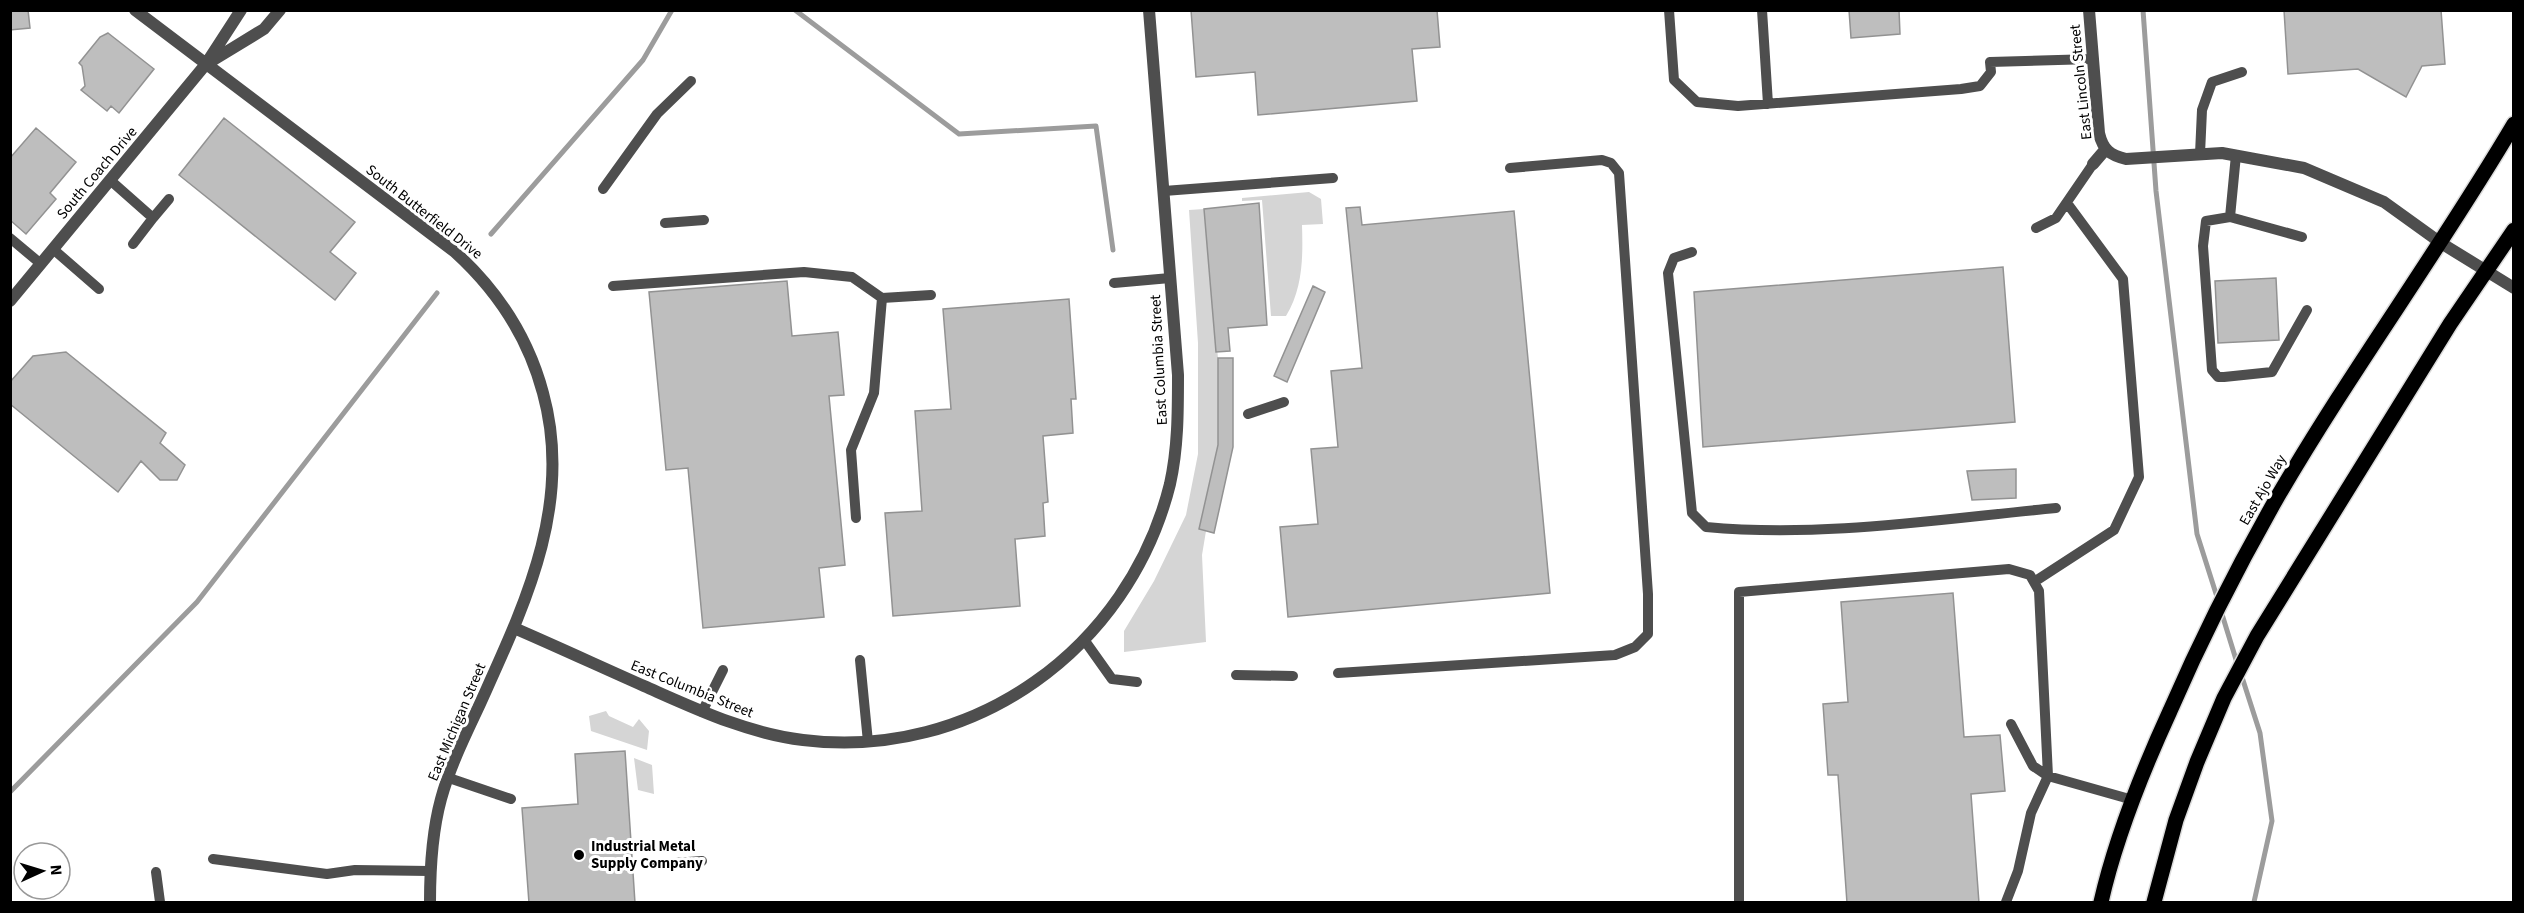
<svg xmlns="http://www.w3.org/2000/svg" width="2524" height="913" viewBox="0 0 2524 913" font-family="'Source Sans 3',sans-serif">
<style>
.green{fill:#d5d5d5}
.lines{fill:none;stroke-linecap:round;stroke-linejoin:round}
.stream{stroke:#9c9c9c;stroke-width:5}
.building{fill:#bebebe;stroke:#929292;stroke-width:1.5}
.primary-casing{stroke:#dbdbdb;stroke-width:18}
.lane{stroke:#4e4e4e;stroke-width:10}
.street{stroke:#4e4e4e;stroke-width:12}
.primary{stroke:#000;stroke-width:15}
.poi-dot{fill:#000;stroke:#fff;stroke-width:2}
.labels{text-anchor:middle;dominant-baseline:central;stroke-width:6;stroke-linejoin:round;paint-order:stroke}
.street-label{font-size:15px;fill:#000;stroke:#fff}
.poi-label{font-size:15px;font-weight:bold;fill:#000;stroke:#fff;text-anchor:start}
</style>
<rect width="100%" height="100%" fill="#fff"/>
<path class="green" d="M1309,192L1321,199L1323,224L1302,225C1303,257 1303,288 1286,316H1271L1262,200L1242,201V198Z
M1204,209L1218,358V448L1199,529L1206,531L1202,555L1206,642L1124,652V631L1154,581L1186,515L1198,454V343L1189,210Z
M606,711L609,716L633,727L639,719L649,731L647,750L591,731L589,716Z
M634,758L652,765L654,794L638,790Z"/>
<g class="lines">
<path class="stream" d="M795,10L959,134L1096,126L1113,250
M2143,10L2156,191L2197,534L2218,600
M491,234L643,60L672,10
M2221,611L2238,666
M2241,674L2260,733L2272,821L2254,902
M10,792L197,602L437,293"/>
</g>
<path class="building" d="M10,10H28L30,28L10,30Z
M1191,10H1437L1440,47L1412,49L1417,101L1258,115L1255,72L1196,77Z
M1849,10H1899L1900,34L1851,38Z
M2284,10H2441L2445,64L2422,66L2406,97L2358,69L2288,74Z
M108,33L154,69L119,113L111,106L107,111L81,90L85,86L82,66L79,63L100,37Z
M224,118L355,222L330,252L356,273L335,300L179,175Z
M36,128L76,162L50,193L56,199L26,234L10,220V158Z
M1259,203L1267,325L1228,328L1230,351L1216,352L1204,209Z
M1360,207L1362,225L1514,211L1550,593L1288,617L1280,527L1318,524L1311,449L1338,447L1331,371L1362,368L1346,208Z
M2003,267L2015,422L1703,447L1694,292Z
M2276,278L2279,340L2218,343L2215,281Z
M787,281L792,336L838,332L844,395L829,396L845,565L819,568L824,617L703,628L688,468L666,470L649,292Z
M1313,286L1325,292L1287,382L1274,376Z
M1069,299L1076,399H1071L1073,433L1043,436L1048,502L1043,503L1045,536L1015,539L1020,606L893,616L885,513L922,511L915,411L951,409L943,309Z
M66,352L166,433L160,443L185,465L177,480H160L141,461L118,492L10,404V382L33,356Z
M1218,358H1233V447L1214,533L1199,529L1218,445Z
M2016,469V498L1972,500L1967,471Z
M1953,593L1964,737L2000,735L2005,791L1971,794L1979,903H1847L1838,775H1828L1823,704L1848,702L1841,602Z
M625,751L635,903H529L522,808L578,804L575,754Z"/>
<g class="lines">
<g class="primary-casing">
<path id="primary" d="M2101,902C2116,836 2142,772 2170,711C2202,637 2238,566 2278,496C2352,369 2439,251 2514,124
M2154,902L2176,820L2197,762L2224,698L2257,636L2450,324L2514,230"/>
</g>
<path class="lane" d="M1669,10L1674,80L1697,102L1738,106L1961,89L1980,86L1991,72L1990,62L2093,59
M1762,10L1768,104
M2200,154L2202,110L2212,82L2242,72
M2236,155L2230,217L2206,221L2203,246L2212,370L2218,377H2224L2272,372L2307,310
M110,180L153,218L133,244
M603,189L657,114L691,81
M1164,191L1333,178
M2230,217L2302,237
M153,218L169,199
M665,223L704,220
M2036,228L2056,218L2093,164
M10,238L41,264
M53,249L99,289
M1692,252L1674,258L1668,273L1692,513L1706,527C1822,538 1940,519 2056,508
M1114,283L1170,278
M613,286L804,272L852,277L882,298L874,393L851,450L856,518
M882,298L931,295
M1248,414L1284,402
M2034,582L2114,530L2139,477L2123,279L2067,203
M1085,641L1112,679L1137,682
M860,660L868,742
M1338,673L1615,655L1635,647L1648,634V594L1619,173L1611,163L1602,160L1510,168
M1236,675L1293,676
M702,712L723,670
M2011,724L2033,766L2048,776L2133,800
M449,778L511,799
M213,859L327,874L355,870L430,871
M645,865L702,861
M156,872L160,902
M1739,902V592L2009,569L2030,575L2039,591L2048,776L2031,813L2018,871L2006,902"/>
<path class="street" d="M135,10L455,252C498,291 528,337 543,393C574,505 524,606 479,706C465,736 450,766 441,799C432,832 430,868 430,902
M2089,10L2099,133C2103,150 2110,155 2126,159L2222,153L2304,168L2384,202L2441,243L2514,288
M210,62L264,29L280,10
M2093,164L2105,150
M10,301L206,64L241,10
M514,628C558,647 601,667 644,686C696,709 746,733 803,740C973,761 1129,649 1170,484C1178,448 1178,412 1178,375L1149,10"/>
<use href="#primary" class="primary"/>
</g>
<circle class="poi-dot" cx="579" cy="855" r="6"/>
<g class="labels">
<g class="street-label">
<text transform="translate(2081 82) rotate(-96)">East Lincoln Street</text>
<text transform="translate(97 173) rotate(-50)">South Coach Drive</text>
<text transform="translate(424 212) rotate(38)">South Butterfield Drive</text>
<text transform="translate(1159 360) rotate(-93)">East Columbia Street</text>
<text transform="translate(2263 490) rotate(-60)">East Ajo Way</text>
<text transform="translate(692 689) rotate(22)">East Columbia Street</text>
<text transform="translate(457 722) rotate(-67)">East Michigan Street</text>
</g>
<g class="poi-label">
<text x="591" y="846">Industrial Metal<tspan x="591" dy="17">Supply Company</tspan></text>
</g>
</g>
<rect width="2524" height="913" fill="none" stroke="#000000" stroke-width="24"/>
<g transform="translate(42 871) rotate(86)"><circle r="28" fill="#ffffff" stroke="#999999" stroke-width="1.5"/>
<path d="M0-4.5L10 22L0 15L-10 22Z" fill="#000000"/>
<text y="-9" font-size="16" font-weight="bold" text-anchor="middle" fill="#000000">N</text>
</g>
</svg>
